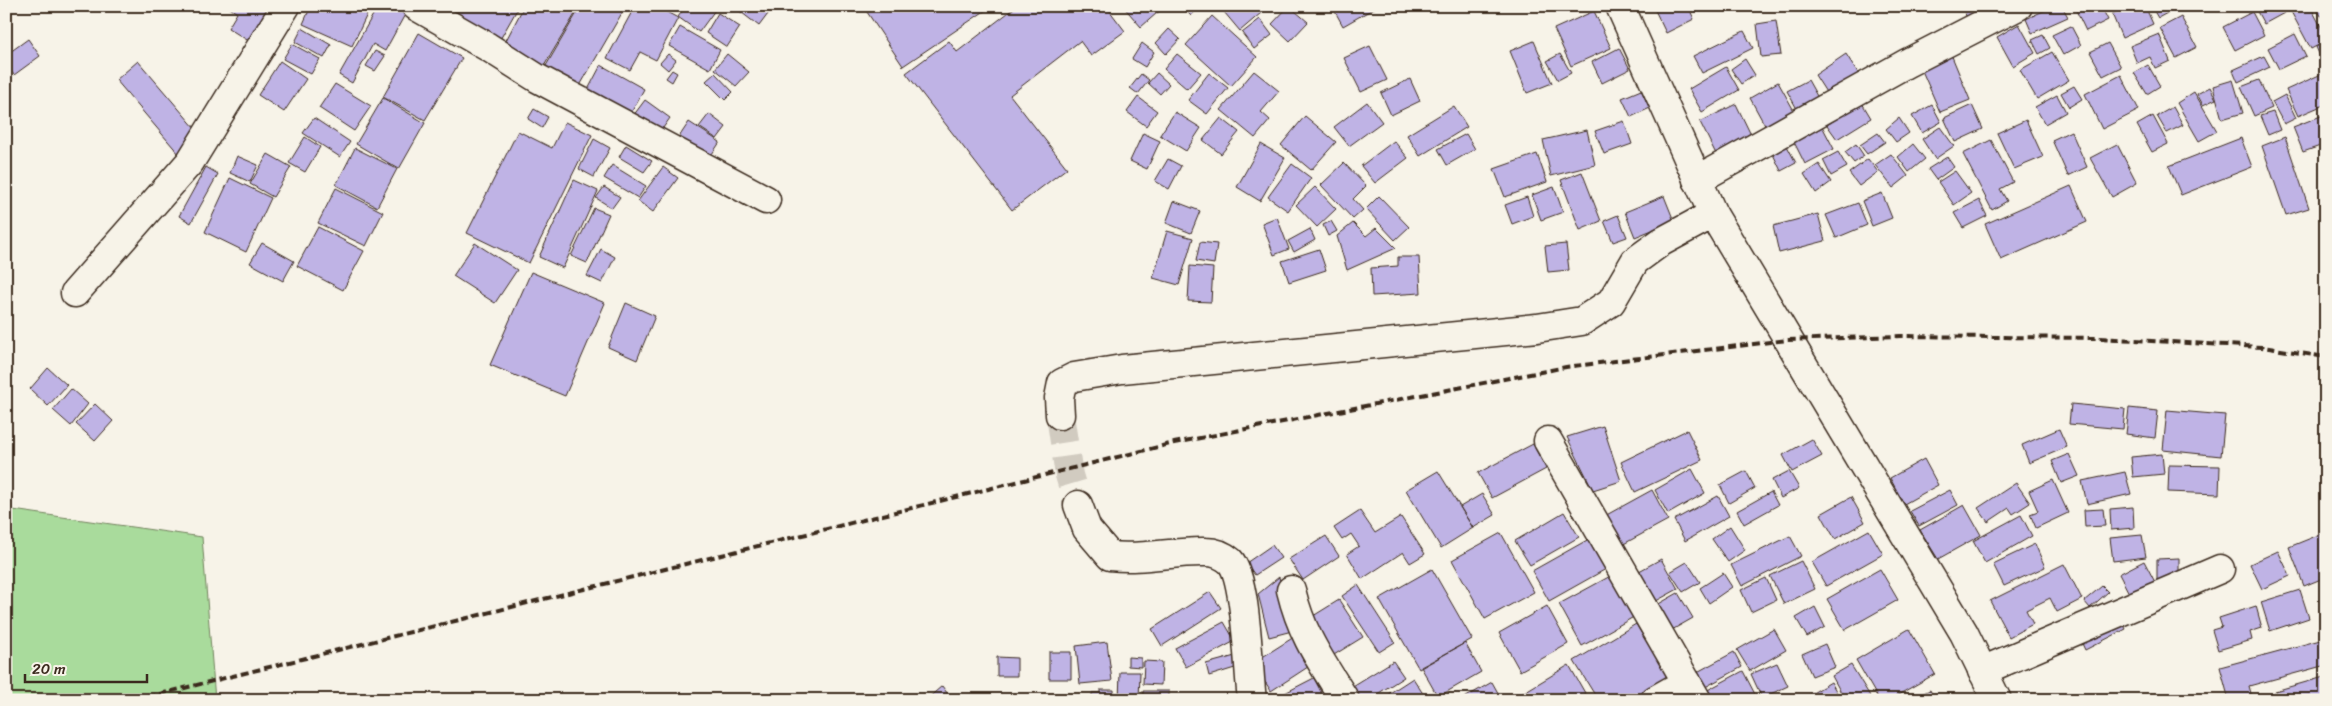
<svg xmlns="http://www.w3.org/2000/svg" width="2332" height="706" viewBox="0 0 2332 706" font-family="Sriracha,sans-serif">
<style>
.green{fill:#a9db9c;stroke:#72825d}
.building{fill:#bfb3e5;stroke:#3b2a1e}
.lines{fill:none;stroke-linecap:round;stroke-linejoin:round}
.minor-tunnel{stroke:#d1cbc0;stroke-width:28;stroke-dasharray:28 14;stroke-linecap:butt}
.minor-casing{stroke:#3b2a1e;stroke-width:31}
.tertiary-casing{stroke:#3b2a1e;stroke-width:31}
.minor{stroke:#f7f3e8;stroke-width:28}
.tertiary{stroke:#f7f3e8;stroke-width:28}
.rail{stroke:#3b2a1e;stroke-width:4;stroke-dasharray:8 4;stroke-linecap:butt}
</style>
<rect width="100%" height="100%" fill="#f7f3e8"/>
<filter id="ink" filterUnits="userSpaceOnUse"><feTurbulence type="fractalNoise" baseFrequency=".02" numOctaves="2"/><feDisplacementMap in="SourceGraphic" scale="10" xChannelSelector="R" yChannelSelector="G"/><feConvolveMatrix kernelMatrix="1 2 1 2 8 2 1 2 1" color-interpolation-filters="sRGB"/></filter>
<g filter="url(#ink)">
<path class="green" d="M6,509L202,537L215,700H6Z"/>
<path class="building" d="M227,6H279L255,45L228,28L237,13Z
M311,6H371L352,46L303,24Z
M378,6H402L408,9L385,51L373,44L352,83L339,75Z
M461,6H519L498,43L454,18Z
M524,6H580L541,71L501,50Z
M581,6H626L574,96L540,76Z
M635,6H655L678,18L656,60L640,52L630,70L607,58Z
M686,6H718L699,32L678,17Z
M733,6H774L759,26Z
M863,6H992L903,66Z
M1017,6H1106L1125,31L1091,56L1080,41L1010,95L1067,168L1012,210L906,73L949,41L957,52Z
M1123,6H1165L1141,27Z
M1182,6H1200L1191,16Z
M1219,6H1256L1261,13L1240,31Z
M1289,6L1308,22L1290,41L1272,24Z
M1332,6H1378L1343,26Z
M1653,6H1688L1694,19L1666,33Z
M1963,6H1984L1987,18L1968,23Z
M2054,6H2062L2068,17L2032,33L2026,19Z
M2074,6H2101L2108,20L2086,31Z
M2129,6H2145L2153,24L2122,38L2112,14Z
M2151,6H2180L2158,18Z
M2254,6H2283L2286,12L2264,24Z
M2288,6H2310L2326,36V41L2311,49Z
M2315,6H2326V24Z
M1594,11L1611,48L1571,66L1554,29Z
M2252,12L2264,35L2235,50L2223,27Z
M718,13L740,27L727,47L706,33Z
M1212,16L1257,57L1231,86L1186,45Z
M2181,17L2197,47L2176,58L2160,28Z
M1260,19L1272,35L1254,49L1242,33Z
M1776,21L1781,55L1761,57L1757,24Z
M2019,24L2035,53L2013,66L1997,37Z
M2071,26L2081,45L2063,55L2052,35Z
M680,27L720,50L710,69L669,46Z
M302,28L331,45L324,58L295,42Z
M1169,29L1180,39L1166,54L1156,43Z
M1744,31L1753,48L1702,73L1693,56Z
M419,33L462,58L425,120L383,97Z
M2159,34L2170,61L2155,68L2150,57L2137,63L2130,46Z
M2295,34L2306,56L2279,69L2268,48Z
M2043,35L2050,48L2039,54L2032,40Z
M28,39L40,56L14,75L6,65V55Z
M1534,41L1552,83L1527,93L1510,51Z
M2326,42V65H2324L2316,47Z
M1142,43L1154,52L1145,67L1132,59Z
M2108,43L2121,67L2103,76L2090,52Z
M292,44L320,59L311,74L283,59Z
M1370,46L1387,80L1361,92L1344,58Z
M1619,48L1630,69L1602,83L1592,62Z
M375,51L385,56L375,71L366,66Z
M2052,52L2069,80L2037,99L2020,70Z
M668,54L676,60L668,70L660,63Z
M727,54L749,72L736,86L715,69Z
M1177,54L1201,73L1187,89L1164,69Z
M1560,54L1571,73L1558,80L1547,61Z
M1846,54L1862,79L1831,100L1815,75Z
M1951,54L1970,100L1940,112L1920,66Z
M2264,56L2270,67L2238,82L2233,70Z
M1745,59L1755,75L1741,84L1731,69Z
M138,61L201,135L179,154L116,80Z
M280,61L306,79L284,112L258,95Z
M601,65L644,89L625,124L582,101Z
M2148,65L2160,86L2147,94L2134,73Z
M1726,67L1739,90L1702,112L1689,89Z
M672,70L677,73L672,82L666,78Z
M1254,71L1279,91L1261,112L1270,120L1255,138L1221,110Z
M2326,72V104L2298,116L2286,90Z
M715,73L733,92L725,100L706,81Z
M1157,73L1169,84L1160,94L1148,83Z
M1209,73L1228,88L1207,114L1188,100Z
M1141,74L1149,80L1138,94L1130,88Z
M2121,75L2139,110L2102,129L2085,94Z
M1410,79L1420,101L1391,115L1381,93Z
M1808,80L1822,105L1801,116L1787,91Z
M2233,80L2243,113L2222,119L2213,86Z
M2259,80L2272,108L2254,116L2241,87Z
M1778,82L1797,116L1768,131L1750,98Z
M335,84L371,106L354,131L319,108Z
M2074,86L2082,99L2069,107L2061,93Z
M2210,87L2216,99L2203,105L2197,94Z
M1641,90L1650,108L1631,117L1622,98Z
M2194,92L2217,131L2199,141L2177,103Z
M2057,95L2066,112L2045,124L2035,107Z
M2285,95L2296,118L2284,124L2272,102Z
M1138,97L1157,111L1146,126L1127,112Z
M383,98L425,123L399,169L356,144Z
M645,100L670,118L656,138L630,120Z
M1367,102L1382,122L1349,146L1334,127Z
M1862,103L1871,118L1837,139L1827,125Z
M1736,104L1752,137L1716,154L1700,122Z
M1932,105L1941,122L1922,133L1912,116Z
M1972,105L1983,129L1955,142L1944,118Z
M1454,106L1467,127L1420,156L1407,135Z
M2173,107L2183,125L2167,133L2157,116Z
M534,109L548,117L542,128L528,119Z
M1175,112L1201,128L1186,151L1160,135Z
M2273,112L2280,130L2268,135L2260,116Z
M709,114L726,127L717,139L699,127Z
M2326,114V144L2303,152L2293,127Z
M1305,116L1336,142L1311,170L1281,145Z
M2153,116L2168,144L2152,152L2137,125Z
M314,118L350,142L340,157L303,133Z
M1221,118L1239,132L1221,154L1203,140Z
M1899,118L1909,133L1896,142L1886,129Z
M2026,120L2043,157L2014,169L1997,133Z
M1624,121L1632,144L1604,154L1595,131Z
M565,122L592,135L529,263L467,233L518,131L552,148Z
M689,122L720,142L704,166L673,146Z
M1822,126L1834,149L1805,164L1793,140Z
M1940,127L1954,146L1935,159L1922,139Z
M1587,130L1595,165L1551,176L1543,140Z
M2071,131L2087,167L2068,176L2052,140Z
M1143,133L1160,141L1147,169L1130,161Z
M1878,133L1885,142L1867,154L1860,145Z
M1466,134L1475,149L1447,165L1438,149Z
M305,137L320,147L305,172L289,163Z
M2285,137L2309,208L2286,215L2262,146Z
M2241,138L2252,167L2181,195L2169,166Z
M594,139L610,148L594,177L579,169Z
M1991,140L2013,182L2000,189L2007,201L1992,210L1963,154Z
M1394,141L1408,158L1375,183L1361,166Z
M1785,142L1796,163L1781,171L1771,150Z
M1261,144L1285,158L1260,201L1237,187Z
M1856,144L1864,156L1854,163L1845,152Z
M1913,144L1925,159L1909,172L1898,157Z
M2117,144L2137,183L2112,197L2090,158Z
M626,145L652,161L644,172L619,157Z
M355,148L397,169L377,207L336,185Z
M1838,152L1847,167L1831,176L1823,160Z
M268,154L291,167L273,197L250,184Z
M1537,154L1547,182L1505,197L1494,169Z
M1891,154L1908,176L1893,188L1875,165Z
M237,156L258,165L250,182L230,173Z
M1947,157L1954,167L1936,180L1928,169Z
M1168,159L1181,166L1169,189L1155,181Z
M1868,159L1878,172L1859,186L1849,173Z
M1344,163L1366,186L1353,199L1363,210L1353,219L1321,185Z
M1292,164L1311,178L1288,211L1268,197Z
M1819,164L1831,182L1816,193L1804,174Z
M612,165L646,186L638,198L604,178Z
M206,167L218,174L191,223L179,216Z
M663,167L678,178L653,212L638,201Z
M1955,171L1971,193L1954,205L1938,182Z
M1582,172L1601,221L1580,230L1561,180Z
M230,178L271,198L246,252L205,232Z
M574,180L598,191L563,268L539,257Z
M2071,186L2087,222L2001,260L1985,224Z
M604,187L620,197L612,208L596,198Z
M1315,187L1336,209L1317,227L1296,205Z
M1554,187L1563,212L1541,220L1532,195Z
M336,188L383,212L366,246L318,223Z
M1882,193L1892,218L1872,226L1862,201Z
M1379,196L1409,227L1395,240L1366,209Z
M1664,196L1674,221L1635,237L1625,212Z
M1527,197L1533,216L1512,224L1505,205Z
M1979,200L1987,216L1963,228L1954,213Z
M1174,201L1200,211L1191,233L1166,223Z
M1858,203L1867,225L1836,238L1826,215Z
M594,208L609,214L587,263L571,256Z
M1818,214L1825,241L1779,253L1773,226Z
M1618,215L1627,237L1613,242L1604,221Z
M1277,217L1289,249L1274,255L1262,223Z
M1331,221L1337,231L1328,236L1323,225Z
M1353,223L1366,236L1376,228L1396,248L1347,270L1337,236Z
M318,227L364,251L343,290L297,266Z
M1310,229L1315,240L1294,252L1288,241Z
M1167,231L1193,238L1179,285L1153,278Z
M1200,242L1217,244L1214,264L1196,261Z
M262,243L294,261L283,281L250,263Z
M475,243L517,270L495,303L453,276Z
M1566,244L1569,270L1548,272L1545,246Z
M601,249L615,257L602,283L587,276Z
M1319,249L1326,270L1289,282L1282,261Z
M1398,257H1419L1421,293L1372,296L1371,268L1398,266Z
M1190,266L1213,268L1211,302L1188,301Z
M531,272L605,303L565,396L490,365Z
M626,303L655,316L637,360L608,347Z
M48,368L67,385L48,406L30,389Z
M71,389L88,404L71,426L53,410Z
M95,404L113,421L95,441L76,424Z
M2071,404L2125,409L2123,429L2069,424Z
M2129,408L2158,411L2155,438L2126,434Z
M2167,410L2225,415L2221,456L2163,450Z
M1603,426L1621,481L1593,490L1567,437Z
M2059,429L2067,447L2029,463L2022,445Z
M1687,430L1702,460L1635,492L1621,462Z
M1812,439L1822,456L1792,472L1783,455Z
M1533,444L1546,469L1492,498L1478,473Z
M2069,454L2079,476L2061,483L2052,461Z
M2162,454L2164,474L2133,477L2131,457Z
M1924,459L1938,485L1904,504L1890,478Z
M2169,465L2220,466L2219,494L2168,492Z
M1692,469L1705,493L1668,514L1655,490Z
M1438,471L1473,528L1441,548L1406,490Z
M1746,471L1755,488L1729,503L1720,485Z
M1789,471L1799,488L1781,498L1772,480Z
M2125,472L2131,494L2087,504L2082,481Z
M2053,480L2068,513L2036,528L2030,514L2038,511L2029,491Z
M2016,483L2030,503L2013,514L2009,508L1988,522L1978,508Z
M1652,490L1668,520L1618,547L1601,518Z
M1950,490L1958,505L1919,526L1910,511Z
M1771,492L1778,505L1744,524L1737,511Z
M1482,494L1495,515L1473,528L1460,507Z
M1718,496L1729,516L1685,541L1674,520Z
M1851,497L1865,522L1835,539L1821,514Z
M1964,505L1981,535L1938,559L1920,530Z
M2133,507L2134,528L2111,530L2110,509Z
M2103,509L2105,526L2085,527L2084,510Z
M1360,511L1375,533L1401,517L1425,554L1410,563L1403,552L1362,579L1347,554L1359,546L1351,534L1342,540L1334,528Z
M1564,512L1579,537L1530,565L1515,541Z
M2021,515L2032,536L1985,563L1973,541Z
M1730,526L1745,550L1728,562L1712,539Z
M1869,530L1883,554L1826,586L1812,562Z
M2326,532V577L2304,586L2289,547Z
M1501,533L1534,592L1485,619L1452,560Z
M2142,535L2146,557L2113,561L2110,538Z
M1326,536L1339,556L1303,580L1289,559Z
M1790,536L1801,556L1742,586L1731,565Z
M1589,539L1606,569L1549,601L1532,571Z
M2035,544L2045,567L2004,586L1993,564Z
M1272,545L1281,558L1255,575L1246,563Z
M2278,551L2290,576L2262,589L2250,564Z
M2179,558V579L2157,580V559Z
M1661,559L1678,589L1647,606L1630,576Z
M1801,561L1815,589L1784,604L1770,576Z
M2144,561L2157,586L2132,599L2119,574Z
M1687,562L1700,582L1683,592L1670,572Z
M2064,564L2082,599L2057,612L2050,598L2026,610L2033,624L2009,637L1990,601Z
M1432,569L1472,639L1419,669L1379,599Z
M1880,569L1898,600L1845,630L1827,599Z
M1616,573L1639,614L1582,646L1559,604Z
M1723,573L1732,587L1709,603L1700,588Z
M1279,577L1292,631L1269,637L1258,594Z
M1766,578L1776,600L1751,612L1741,590Z
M1358,585L1395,642L1379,652L1342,596Z
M2102,586L2108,592L2090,608L2084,601Z
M2300,590L2309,618L2270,631L2261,602Z
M1210,592L1221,608L1162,646L1152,629Z
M1678,593L1693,618L1663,635L1648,610Z
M1339,600L1363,637L1329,658L1305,621Z
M1547,606L1568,644L1520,671L1499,633Z
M2256,606L2262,628L2250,632L2252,640L2218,650L2212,630L2222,627L2219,618Z
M1815,607L1825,627L1807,637L1796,618Z
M2120,618L2126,629L2085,650L2079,637Z
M1224,622L1235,641L1186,667L1175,648Z
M1636,624L1674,687L1648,700H1598L1574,661Z
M1774,629L1786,650L1750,671L1737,650Z
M1909,629L1935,674L1889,700H1879L1856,660Z
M1294,637L1311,665L1271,691L1253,663Z
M2324,639L2326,665L2249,686L2252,697L2229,700L2220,667Z
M1107,642L1112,681L1080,684L1076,646Z
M1465,643L1481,672L1438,697L1421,667Z
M1825,644L1835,667L1812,676L1802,654Z
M1049,652H1071V679H1049Z
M1734,652L1742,667L1698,691L1690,676Z
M1235,656L1238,667L1209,676L1206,664Z
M997,657L1017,658V676H997Z
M1128,657L1141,658V667L1128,666Z
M1144,661L1162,662L1161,685L1143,684Z
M1393,661L1404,677L1368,700H1355L1348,689Z
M1777,663L1788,686L1762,698L1751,674Z
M1569,665L1589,700H1518L1516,697Z
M1851,665L1870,696L1863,700H1845L1832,676Z
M1743,671L1758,700H1706L1702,693Z
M1120,672H1140L1139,700H1119Z
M2324,677L2326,700H2277L2275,691Z
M1314,678L1325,700H1283L1281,695Z
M1413,678L1427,700H1379Z
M1492,682L1502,700H1461Z
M1831,682L1841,700H1801Z
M942,686L950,697L946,700H926Z
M1100,690H1114V700L1092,699V693H1100Z
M1930,690L1935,700H1908Z
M1143,691H1169V700H1144Z"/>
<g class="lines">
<path class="minor-tunnel" d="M1060,415L1069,475L1078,505"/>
<g class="minor-casing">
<path id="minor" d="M416,6L488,47L537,78L766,200
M1697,180L1907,63L2018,6
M75,293L190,162L286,6
M1060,415L1059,398L1062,383L1074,377L1122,369L1537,328L1582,321L1611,302L1635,261L1661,242L1713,214
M1548,441L1697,700
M1078,505L1087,529L1110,556C1143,560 1173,551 1206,552C1215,552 1223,555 1230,561C1247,579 1248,671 1252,700
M1291,590C1302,636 1321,661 1345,700
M1982,671L2220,569
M1655,700L1687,682"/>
</g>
<g class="tertiary-casing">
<path id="tertiary" d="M1620,6L1713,214L1964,633L1997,700"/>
</g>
<use href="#minor" class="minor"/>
<use href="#tertiary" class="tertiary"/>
<path class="rail" d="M136,700L1174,443L1566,367L1787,340L1900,336L2098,338L2262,347L2326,357"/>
</g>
</g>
<rect width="2332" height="706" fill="none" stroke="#f7f3e8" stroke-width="25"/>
<rect x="12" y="12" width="2307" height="681" fill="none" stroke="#3b2a1e" stroke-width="2" filter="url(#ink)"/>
<path d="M25 674v8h122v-8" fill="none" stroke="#3b2a1e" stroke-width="2.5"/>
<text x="32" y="674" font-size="15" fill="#3b2a1e" stroke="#f7f3e8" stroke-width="4" paint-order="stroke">20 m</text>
</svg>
